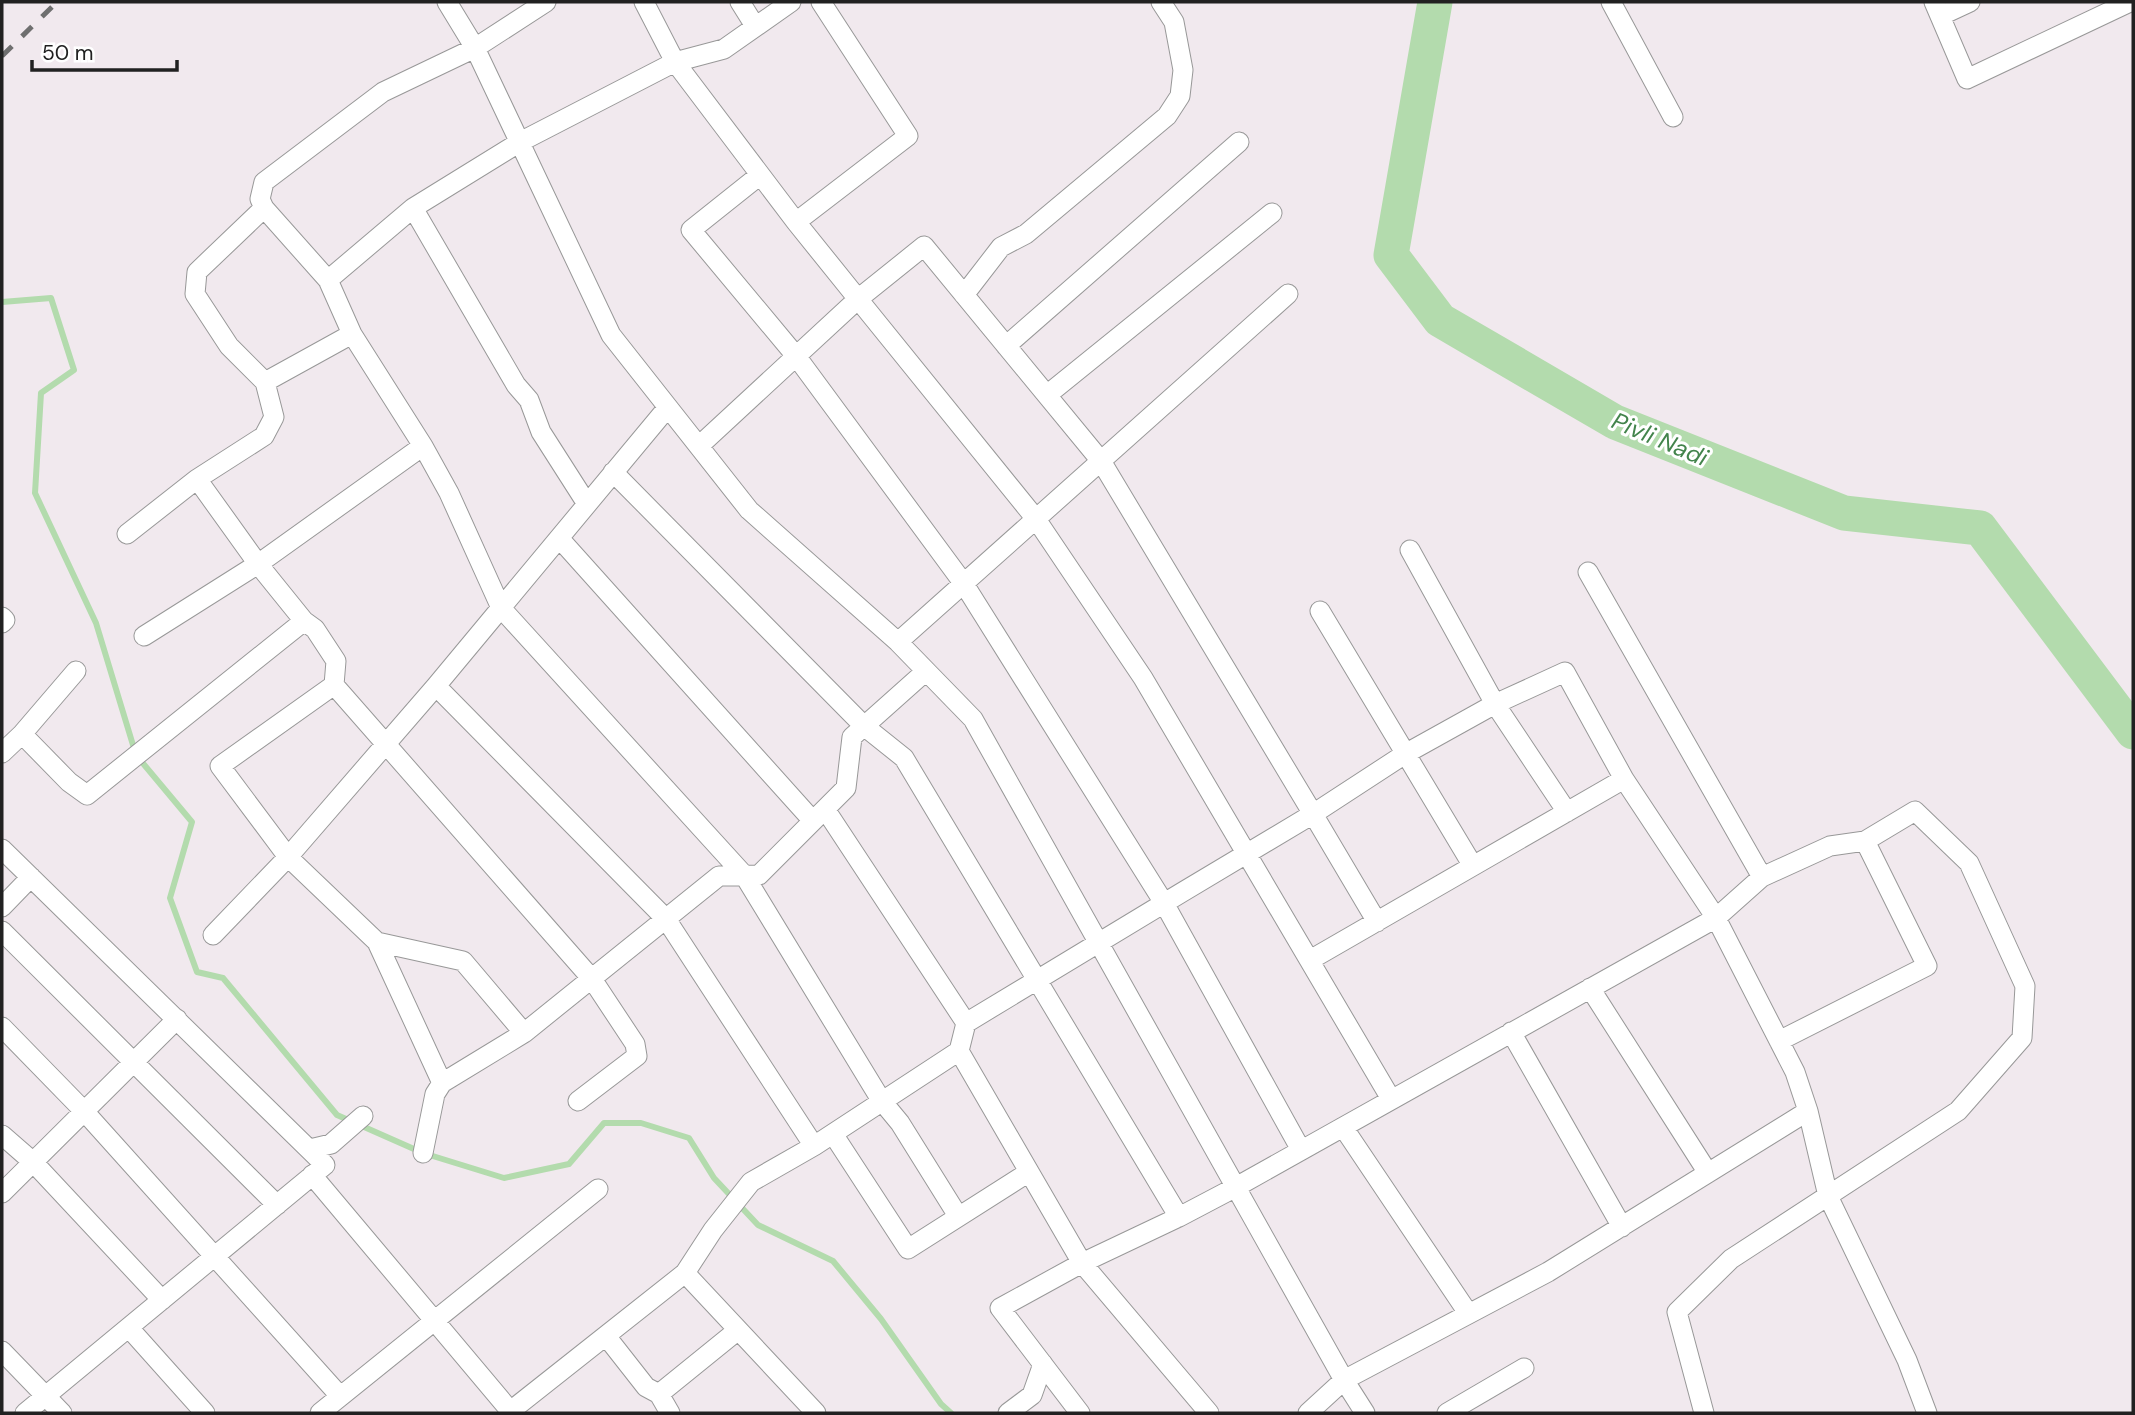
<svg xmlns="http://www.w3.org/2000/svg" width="2135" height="1415" viewBox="0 0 2135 1415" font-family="'DM Sans',sans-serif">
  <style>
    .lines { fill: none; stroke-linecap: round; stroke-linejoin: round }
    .stream { stroke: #b3dbad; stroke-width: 6 }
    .river { stroke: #b3dbad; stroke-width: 35 }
    .street-casing { stroke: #989898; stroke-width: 21 }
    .street { stroke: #fff; stroke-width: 19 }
    .rail { stroke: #6f6f6f; stroke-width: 5; stroke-dasharray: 14 14; stroke-linecap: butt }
    .labels { text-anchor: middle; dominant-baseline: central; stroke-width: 6; stroke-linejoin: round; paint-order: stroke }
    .water-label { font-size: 24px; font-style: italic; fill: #43844c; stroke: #fff }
  </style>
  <rect width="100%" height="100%" fill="#f1e9ee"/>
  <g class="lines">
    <path class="stream" d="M2,302L51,298L74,370L41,393L35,493L96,623L136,755L192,822L170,898L197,972L223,978L337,1115L423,1153L504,1178L569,1164L604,1123H641L689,1138L714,1178L758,1225L833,1261L881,1319L941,1404L951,1413"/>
    <path class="river" d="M1435,2L1391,255L1440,320L1615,422L1844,513L1980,528L2133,732"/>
    <g class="street-casing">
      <path id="street" d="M447,2L475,48L611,335L749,510L898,642L973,719L1344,1380L1548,1272L1808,1111L1795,1072L1716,918L1236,1187L1179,1217L1082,1263L959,1051L966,1023
        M546,2L475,48L383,92L264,182L260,199L264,208L328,280L352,334L423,446L449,493L501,608L744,875L881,1100L900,1123L958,1216
        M644,2L675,62L724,49L791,2
        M740,2L755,26
        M1611,2L1673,117
        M1934,2L1967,79L2130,2
        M1940,16L1970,2
        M760,175L691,230L796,356L964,584L1164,903L1301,1150
        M413,208L516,385L529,400L541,432L587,504
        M328,280L413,208L520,142L675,62L796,222
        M964,295L1001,247L1026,234L1167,116L1180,96L1183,70L1174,22L1161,2
        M1006,346L1239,142
        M265,382L352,334
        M1047,395L1272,213
        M668,407L436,686L288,857L377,942L463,961L524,1033L719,876L759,875L846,788L852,737L926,671
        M699,446L858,299L796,222L908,136L821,2
        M613,472L864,726L904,758L1179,1217
        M197,479L258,564L304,621L315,629L336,661L334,685L592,979L635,1044L637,1056L578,1101
        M127,534L197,479L264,436L274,417L265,382L229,346L195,294L197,272L264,208
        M559,538L813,821
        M1410,550L1495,704L1567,812
        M1588,572L1762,877
        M1320,611L1473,866
        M2,617L5,620L2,623
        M144,636L258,564L423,446
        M898,642L1288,294
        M436,686L666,919L814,1146L959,1051
        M22,734L69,782L87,795L304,621
        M2,753L22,734L76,671
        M825,809L966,1023C1081,953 1197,883 1313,814L1101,461L924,246L858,299L1036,519L1143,678L1391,1099
        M2,849L325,1165L25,1413
        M2,907L31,877
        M1377,922L1313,814L1405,754L1495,704L1565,672L1624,779
        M2,931L277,1205
        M213,935L288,857L220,766L334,685
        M377,942L442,1083
        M1310,960L1624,779L1716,918L1762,877L1830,846L1865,841L1915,811L1969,863L2025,986L2022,1038L1958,1111L1731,1259L1677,1312L1704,1413
        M1590,988L1708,1173
        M2,1027L83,1110L340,1396
        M1511,1032L1622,1227
        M1779,1041L1927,966L1865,841
        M1808,1111L1828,1196L1907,1360L1927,1413
        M1343,1127L1468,1313
        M833,1134L908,1249L1029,1172
        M2,1135L33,1162L162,1300
        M310,1149L331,1144L363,1116
        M423,1153L435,1094L442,1083L524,1033
        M312,1175L512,1413
        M2,1193L177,1019
        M685,1273L713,1230L751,1182L814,1146
        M129,1328L205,1413
        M606,1336L646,1387L659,1394L738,1330
        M2,1351L62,1413
        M659,1394L670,1413
        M320,1413L598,1189
        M508,1413L685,1273L816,1413
        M1008,1413L1032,1395L1043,1364
        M1080,1413L1000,1308L1082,1263L1209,1413
        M1308,1413L1344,1380L1365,1413
        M1447,1413L1524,1368"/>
    </g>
    <use href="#street" class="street"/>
    <path class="rail" d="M2,56L57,2"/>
  </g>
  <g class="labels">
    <g class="water-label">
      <text transform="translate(1660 439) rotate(23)">Pivli Nadi</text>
    </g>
  </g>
  <rect width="2135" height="1415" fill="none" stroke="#212121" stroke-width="7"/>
  <path d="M32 60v10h145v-10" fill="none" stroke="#212121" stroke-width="3.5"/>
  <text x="42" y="60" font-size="21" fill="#212121" stroke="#ffffff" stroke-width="5" paint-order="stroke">50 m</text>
</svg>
